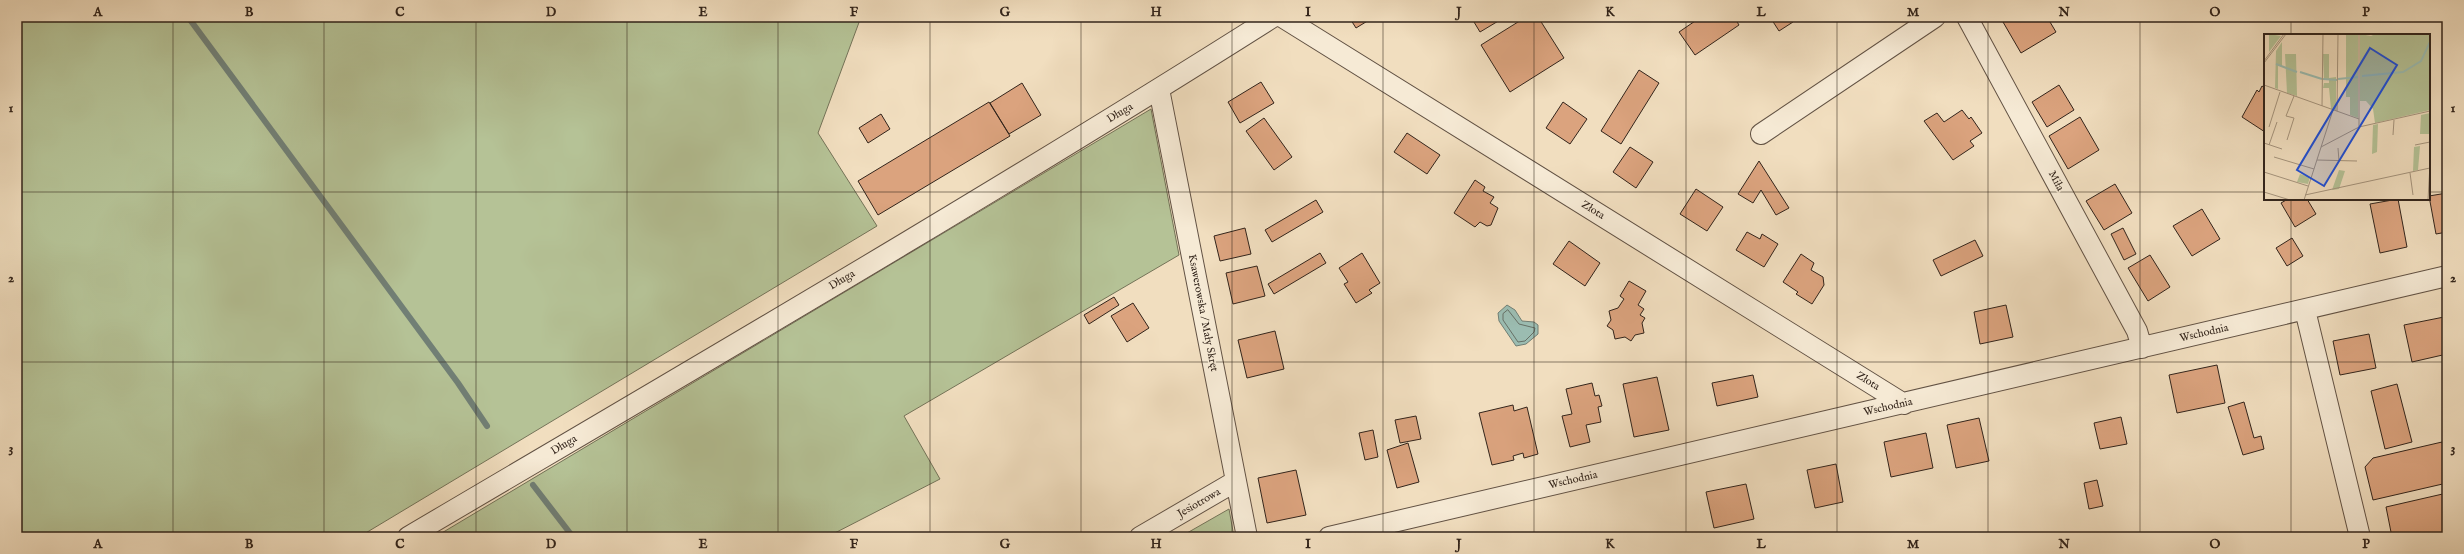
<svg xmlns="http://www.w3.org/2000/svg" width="2464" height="554" viewBox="0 0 2464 554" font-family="'IM FELL English',serif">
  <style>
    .green { fill: #b5c296; stroke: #747358 }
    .water { fill: #9bbcb1; stroke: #717f75 }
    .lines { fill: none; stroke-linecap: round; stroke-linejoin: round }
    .shore { stroke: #667066; stroke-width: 1 }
    .stream { stroke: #717f75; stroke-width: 6 }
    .building { fill: #dba37e; stroke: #32241b }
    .minor-casing { stroke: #625244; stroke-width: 22 }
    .minor { stroke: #f6ead5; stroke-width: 20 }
    .grid { fill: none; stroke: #32241b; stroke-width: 1; stroke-opacity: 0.55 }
    .labels { text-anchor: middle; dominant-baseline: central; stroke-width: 3; stroke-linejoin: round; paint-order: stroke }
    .street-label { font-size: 11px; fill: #32241b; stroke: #f6ead5 }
    .inset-river { fill: none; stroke: #9bbcb1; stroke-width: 2 }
    .inset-road { fill: none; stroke: #a5947d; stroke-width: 1 }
    .view { fill: #1d4ed8; fill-opacity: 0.15; stroke: #1d4ed8; stroke-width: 2 }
    .inset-edge { fill: none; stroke: #32241b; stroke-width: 2 }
    .neatline { fill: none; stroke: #32241b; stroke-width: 1.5 }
    .grid-label { font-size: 13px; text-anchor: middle; font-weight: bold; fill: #32241b }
  </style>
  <rect width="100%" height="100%" fill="#f1debf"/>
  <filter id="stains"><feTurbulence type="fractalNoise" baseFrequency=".005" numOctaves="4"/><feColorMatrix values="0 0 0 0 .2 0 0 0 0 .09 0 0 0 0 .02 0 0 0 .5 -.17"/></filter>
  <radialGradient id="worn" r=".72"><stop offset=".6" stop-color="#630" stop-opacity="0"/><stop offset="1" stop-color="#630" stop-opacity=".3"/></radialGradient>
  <path class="green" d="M17,17H861L818,133L877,226L359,537H17Z
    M1151,109L1179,255L904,416L940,479L827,537H435Z
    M1229,509L1234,537H1180Z"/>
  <path class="water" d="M1507,305L1515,310L1522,321L1534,322L1538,325V334L1526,344L1516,346L1499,321L1498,313Z"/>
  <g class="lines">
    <path class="shore" d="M1508,310L1519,324L1535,328L1534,332L1525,341L1518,342L1503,320V314Z"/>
    <path class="stream" d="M188,17L458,383L487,426
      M533,485L573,537"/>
  </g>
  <path class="building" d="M1349,17H1374L1356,28Z
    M1471,17H1505L1480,32Z
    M1526,17H1538L1564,58L1510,92L1481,45Z
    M1701,17H1734L1739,25L1695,55L1679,32Z
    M1770,17H1794L1791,19L1793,22L1779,31Z
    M2012,17H2047L2056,32L2021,53L2003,22Z
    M1639,70L1659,83L1621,144L1601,131Z
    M1261,82L1274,103L1240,123L1228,102Z
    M1022,83L1041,115L1009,134L990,103Z
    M2059,85L2074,110L2047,127L2032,102Z
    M2262,86L2265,88V132L2242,117L2257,90L2259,92Z
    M989,102L1010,136L878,215L858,181Z
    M1563,102L1587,119L1570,144L1546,128Z
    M1962,110L1969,119L1971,117L1982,133L1970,141L1974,146L1953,160L1924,121L1937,113L1944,122Z
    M881,114L890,129L868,143L859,128Z
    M2080,117L2099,150L2068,169L2049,136Z
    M1264,118L1292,157L1274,170L1246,131Z
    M1407,133L1440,155L1427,174L1394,152Z
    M1630,147L1653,162L1636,188L1613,172Z
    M1759,161L1789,208L1776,215L1761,190L1753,203L1738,194Z
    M1475,180L1485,187L1483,191L1494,197L1490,203L1498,208L1491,225L1487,226L1480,222L1475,227L1454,213Z
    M2115,184L2132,213L2104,230L2086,201Z
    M1696,189L1723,207L1707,231L1680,214Z
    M2447,193V232L2436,234L2429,196Z
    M2288,199H2307L2316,214L2295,227L2281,203Z
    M2398,199L2407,247L2380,253L2370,204Z
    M1316,200L1323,212L1272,242L1265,230Z
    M2202,209L2220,239L2192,256L2173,226Z
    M1245,228L1251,254L1220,261L1214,236Z
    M2123,228L2136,254L2124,260L2111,234Z
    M1747,232L1760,239L1762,234L1778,244L1764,267L1736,250Z
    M2292,238L2303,256L2287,266L2276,248Z
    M1975,240L1983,256L1941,276L1933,260Z
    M1569,241L1600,263L1585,286L1553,264Z
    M1320,253L1326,263L1274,294L1268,284Z
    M1362,253L1380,283L1369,290L1372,293L1356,303L1344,284L1348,282L1339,268Z
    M1801,254L1814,263L1811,270L1823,277L1824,285L1812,304L1796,294L1798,292L1783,282Z
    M2150,255L2170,287L2148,301L2128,268Z
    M1257,266L1265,296L1233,304L1226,273Z
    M1629,281L1646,291L1638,305L1644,309L1640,315L1645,318L1642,323L1644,333L1635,335L1631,341L1625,337L1615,339L1613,330L1607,326L1611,320L1609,311L1618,308L1624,299L1620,296Z
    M1114,297L1119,305L1089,324L1084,315Z
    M1133,303L1149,328L1127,342L1111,316Z
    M2006,305L2013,337L1980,344L1974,312Z
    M2444,317L2447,331V354L2412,362L2404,325Z
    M1275,331L1284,369L1247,378L1238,340Z
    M2369,334L2376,368L2340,375L2333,341Z
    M2217,365L2225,403L2177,413L2169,375Z
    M1753,375L1758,397L1717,406L1712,383Z
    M1657,377L1669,430L1634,437L1623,384Z
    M1592,383L1595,396L1599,395L1602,406L1598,407L1601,422L1586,425L1590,442L1570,447L1562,416L1572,414L1566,389Z
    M2397,384L2412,442L2385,449L2371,391Z
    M2244,402L2254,438L2261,436L2264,449L2243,455L2228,407Z
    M1513,405L1514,411L1527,407L1538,454L1524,458L1523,453L1513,456L1514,460L1492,465L1479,413Z
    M1416,416L1421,439L1400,443L1395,420Z
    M2121,417L2127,444L2100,449L2094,423Z
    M1979,418L1989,461L1956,468L1947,425Z
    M1373,430L1378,457L1365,460L1359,433Z
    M1926,433L1933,468L1891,477L1884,442Z
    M2442,442L2447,461V483L2373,500L2365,467L2373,458Z
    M1408,443L1419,482L1397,488L1387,450Z
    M1836,464L1843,502L1815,508L1807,470Z
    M1296,470L1306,515L1267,523L1258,478Z
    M2097,480L2103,506L2089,509L2084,483Z
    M1746,484L1754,519L1714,528L1706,492Z
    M2447,493V537H2392L2386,507Z"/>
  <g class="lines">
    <g class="minor-casing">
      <path id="minor" d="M1282,17L1904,404
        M1967,17L2137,331L2142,348
        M1159,89L1247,537
        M1761,134L1935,17
        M2305,310L2360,537
        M408,537C698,366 989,197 1273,17
        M1140,537L1236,481
        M1329,537L2447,276"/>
    </g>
    <use href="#minor" class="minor"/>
  </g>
  <path class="grid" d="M173,17V537M324,17V537M476,17V537M627,17V537M778,17V537M930,17V537M1081,17V537M1232,17V537M1383,17V537M1534,17V537M1686,17V537M1837,17V537M1988,17V537M2140,17V537M2291,17V35M17,192H2265M2429,192H2447M2291,199V537M17,362H2447"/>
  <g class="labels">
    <g class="street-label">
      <text transform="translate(1120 113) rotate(-31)">Długa</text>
      <text transform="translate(2056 181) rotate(62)">Miła</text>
      <text transform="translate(1593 210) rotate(32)">Złota</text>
      <text transform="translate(842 280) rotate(-31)">Długa</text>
      <text transform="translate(1203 313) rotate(79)">Ksawerowska / Mały Skręt</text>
      <text transform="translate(2204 333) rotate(-13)">Wschodnia</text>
      <text transform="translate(1868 381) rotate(32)">Złota</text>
      <text transform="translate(1888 407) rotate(-13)">Wschodnia</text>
      <text transform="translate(564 445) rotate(-31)">Długa</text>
      <text transform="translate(1573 480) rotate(-13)">Wschodnia</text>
      <text transform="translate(1199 503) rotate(-30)">Jesiotrowa</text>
    </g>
  </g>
  <g transform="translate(2264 34)">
    <rect width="166" height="166" fill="#f1debf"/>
    <path d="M5,0L17,2L5,18ZM82,0H94V84L86,81V63H82ZM96,0L107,2L111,0H166V76L111,89L109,75L102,67H96ZM18,8V32L14,31V55L11,54L12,17ZM21,20H32L33,62L23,59ZM59,20H65V44L72,43V76L67,75L65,54H59L60,49H65V45H60ZM166,79V100H156L157,81ZM114,90L113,118L108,120L109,91ZM156,112L154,136L149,137L150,113ZM75,136L81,137L75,155L68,156ZM36,140L46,143L44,150L33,148Z" fill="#b5c296"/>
    <path class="inset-river" d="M12,30L33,38M36,38L58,45M98,42L139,38L157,27L166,8M59,45L73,46M74,45L94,43"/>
    <path class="inset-road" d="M0,27L20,0M0,29L22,0M0,51L95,85M58,72L59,0M73,77L74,0M5,93L16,58M95,93V0M129,101L130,86M23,106L30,84L22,82L30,62M0,109L18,115M5,111L13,88M151,111L166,108M57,113L95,93L166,77M74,114L75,127M10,123L50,135M53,126L93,127M0,138L44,152M146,139L149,161M0,158L26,166M41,161L166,134M40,166L69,76M164,166L166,130"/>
    <path class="view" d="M106,14L133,31L60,152L33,136Z"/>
    <rect width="166" height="166" class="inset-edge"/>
  </g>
  <rect width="2464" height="554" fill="none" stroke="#f1debf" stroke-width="44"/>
  <rect x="22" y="22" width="2420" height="510" class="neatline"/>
  <g class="grid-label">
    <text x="98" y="16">A</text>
    <text x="249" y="16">B</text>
    <text x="400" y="16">C</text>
    <text x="551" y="16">D</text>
    <text x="703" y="16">E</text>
    <text x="854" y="16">F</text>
    <text x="1005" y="16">G</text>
    <text x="1156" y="16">H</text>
    <text x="1308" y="16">I</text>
    <text x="1459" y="16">J</text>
    <text x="1610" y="16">K</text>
    <text x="1761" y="16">L</text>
    <text x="1913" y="16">M</text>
    <text x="2064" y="16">N</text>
    <text x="2215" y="16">O</text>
    <text x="2366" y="16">P</text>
    <text x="11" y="112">1</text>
    <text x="2453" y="112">1</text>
    <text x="11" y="282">2</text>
    <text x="2453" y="282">2</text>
    <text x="11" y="452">3</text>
    <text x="2453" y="452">3</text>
    <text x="98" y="548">A</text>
    <text x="249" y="548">B</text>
    <text x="400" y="548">C</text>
    <text x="551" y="548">D</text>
    <text x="703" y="548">E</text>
    <text x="854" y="548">F</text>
    <text x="1005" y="548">G</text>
    <text x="1156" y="548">H</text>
    <text x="1308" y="548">I</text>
    <text x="1459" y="548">J</text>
    <text x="1610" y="548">K</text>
    <text x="1761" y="548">L</text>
    <text x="1913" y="548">M</text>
    <text x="2064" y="548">N</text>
    <text x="2215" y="548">O</text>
    <text x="2366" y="548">P</text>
  </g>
  <rect width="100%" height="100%" filter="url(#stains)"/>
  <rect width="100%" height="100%" fill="url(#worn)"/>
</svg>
